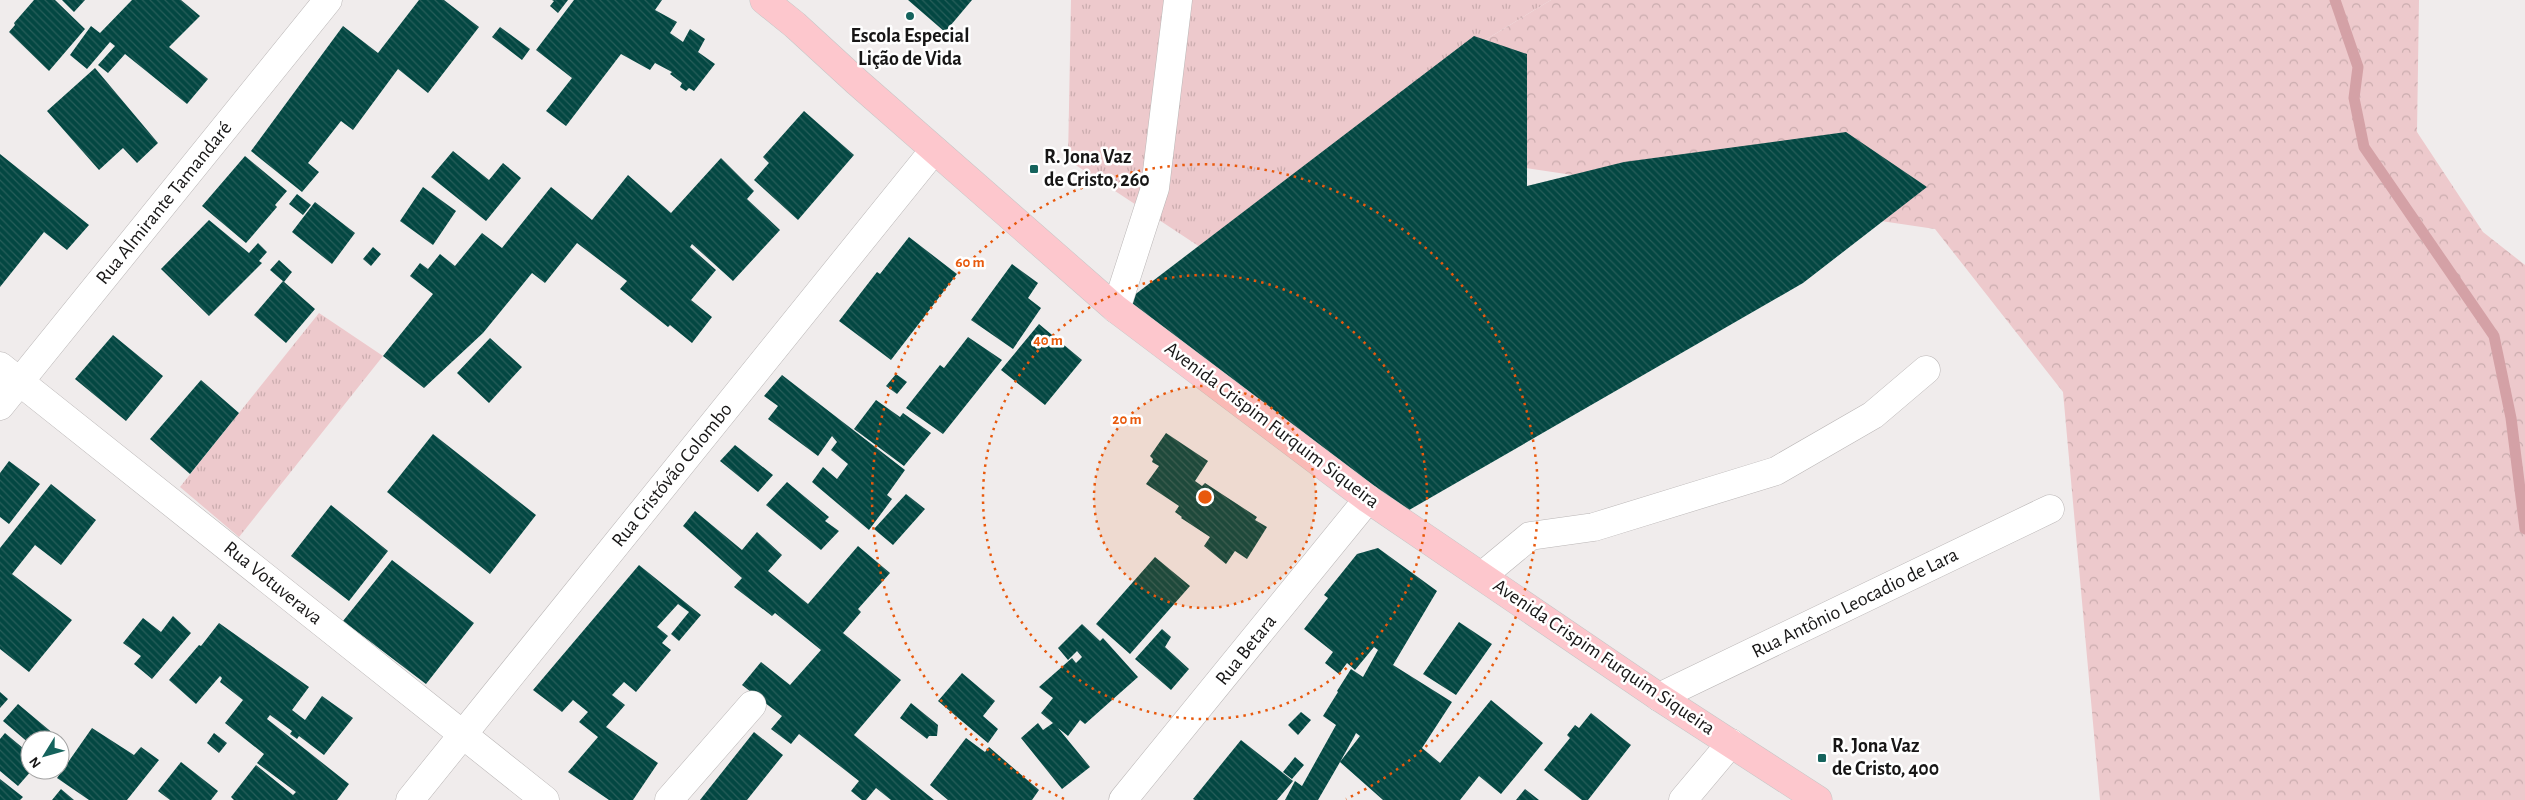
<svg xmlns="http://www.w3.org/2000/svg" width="2525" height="800" viewBox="0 0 2525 800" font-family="'Alegreya Sans',sans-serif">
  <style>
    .grass { fill: url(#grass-tufts) }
    .forest { fill: url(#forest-crowns) }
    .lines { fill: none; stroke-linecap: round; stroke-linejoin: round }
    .stream { stroke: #d4a1a6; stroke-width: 11 }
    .building { fill: url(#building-back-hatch); fill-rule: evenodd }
    .minor-casing { stroke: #bab6b6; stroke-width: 29 }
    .major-casing { stroke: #c7c7c7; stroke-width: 29 }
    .minor { stroke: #fff; stroke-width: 28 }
    .major { stroke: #fdc7cd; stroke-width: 28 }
    .ring { fill: none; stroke: #e8590c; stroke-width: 2.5; stroke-dasharray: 2.5 5 }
    .poi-dot { fill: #15635d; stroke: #fff; stroke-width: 2 }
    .labels { text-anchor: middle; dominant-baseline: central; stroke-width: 5; stroke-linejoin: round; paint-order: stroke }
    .poi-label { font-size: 20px; font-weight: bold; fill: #171616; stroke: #fff; text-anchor: start }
    .street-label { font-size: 20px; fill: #171616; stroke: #fff }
    .centre { fill: #e8590c; stroke: #fff; stroke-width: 2.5 }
    .ring-label { font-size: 15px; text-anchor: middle; font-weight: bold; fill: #e8590c; stroke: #fff; stroke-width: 5; stroke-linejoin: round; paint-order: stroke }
  </style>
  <defs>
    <pattern id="grass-tufts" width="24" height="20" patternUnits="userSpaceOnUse" patternTransform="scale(1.25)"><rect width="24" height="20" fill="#edc9cc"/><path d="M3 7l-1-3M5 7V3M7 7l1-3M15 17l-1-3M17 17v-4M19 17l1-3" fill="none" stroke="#caacae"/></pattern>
    <pattern id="forest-crowns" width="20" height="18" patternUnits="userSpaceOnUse" patternTransform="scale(1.25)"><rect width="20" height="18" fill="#edc9cc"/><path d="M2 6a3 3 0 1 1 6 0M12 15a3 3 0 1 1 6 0" fill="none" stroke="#caacae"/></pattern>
    <pattern id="building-back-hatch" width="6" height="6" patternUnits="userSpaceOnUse" patternTransform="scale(1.25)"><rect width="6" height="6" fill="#034742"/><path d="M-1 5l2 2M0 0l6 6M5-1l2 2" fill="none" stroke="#275e5a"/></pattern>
  </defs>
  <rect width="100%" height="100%" fill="#f0ecec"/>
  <path class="grass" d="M1071,0H1551L1419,80L1238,272L1068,160Z
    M319,313L383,356L239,537L180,487Z"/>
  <path class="forest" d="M1551,0H2419L2417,132L2483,232L2525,265V800H2100L2063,392L1935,229L1478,161L1419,80Z"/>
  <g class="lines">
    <path class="stream" d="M2335,0L2358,67L2354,98L2364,147L2494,336L2511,418L2525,529"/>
  </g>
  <path class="building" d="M34,0H55L85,29L49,71L9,32L15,25L14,23Z
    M62,0H85L74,12Z
    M132,0H181L200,16L169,47L208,79L187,104L125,54L108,73L98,65L115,46L110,42L87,69L70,55L91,26L100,33Z
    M419,0H444L479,27L428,93L398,69L353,130L341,121L308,163L319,172L302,192L251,151L343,26L378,53Z
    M552,0H568L558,13L550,6L554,1Z
    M574,0H662L655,10L677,22L670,33L683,42L690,29L705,39L698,52L715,64L694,91L689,88L686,91L680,87L682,83L670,74L672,72L655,63L650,70L621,54L566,126L546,111L572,78L536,50Z
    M908,0H972L945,32Z
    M500,27L530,49L522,60L492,37Z
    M1474,36L1527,54V186L1624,162L1846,132L1927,187L1803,283L1397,517L1116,309Z
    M95,68L158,143L137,163L123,148L99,170L47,111Z
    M804,111L854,155L798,220L754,180L769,163L763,157Z
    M453,151L489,180L503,163L521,178L486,221L431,177Z
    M0,154L89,225L67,250L44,232L0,287Z
    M245,156L287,191L275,205L277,207L246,243L202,206Z
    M721,158L754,191L747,199L780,230L733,281L692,244L690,247L716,270L691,300L712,317L692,343L670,325L668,327L620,289L627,281L577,243L545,283L532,273L483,333L424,388L383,356L433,294L410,276L420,263L428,269L440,254L455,266L482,233L502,248L551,187L592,220L628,175L671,213Z
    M423,187L456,211L433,245L400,221Z
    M297,194L311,205L303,215L289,204Z
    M315,202L355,233L332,264L292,232Z
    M209,220L249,253L258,243L267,252L259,261L262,263L209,316L161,269Z
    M909,237L957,274L891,360L839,321L877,272L880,274Z
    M373,247L381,254L371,266L363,259Z
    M279,260L292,272L284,282L270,270Z
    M1012,264L1038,283L1028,298L1041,308L1013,349L971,320Z
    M283,281L315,309L286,343L254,315Z
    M1039,324L1082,360L1045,405L1001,370Z
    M113,335L163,376L126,421L75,379Z
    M968,337L1002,360L943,434L906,408L940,365L944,368Z
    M490,338L522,367L489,403L457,373Z
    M896,374L907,382L897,394L886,386Z
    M782,375L905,470L887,495L892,499L869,530L812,482L823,467L837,479L848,464L831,450L837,442L832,436L818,456L768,419L778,406L764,396Z
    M201,380L239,413L190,474L150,439Z
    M876,400L900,417L903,413L931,433L904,466L854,429Z
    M1166,433L1208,461L1195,481L1202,486L1205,483L1257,517L1255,520L1267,527L1247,559L1235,551L1226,564L1204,546L1210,537L1181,518L1182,517L1175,512L1179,506L1146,484L1159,466L1152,462L1153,459L1150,456Z
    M433,434L536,515L490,574L387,492Z
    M735,445L773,475L758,492L720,461Z
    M9,461L40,484L9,524L0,517V473Z
    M787,482L829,517L825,521L839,531L821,550L766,505Z
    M51,484L96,520L61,565L35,545L12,574L72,620L29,672L0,649V548Z
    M906,494L925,509L893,545L874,529Z
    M331,505L388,551L349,601L291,556Z
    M695,511L742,550L757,532L782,555L768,571L808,604L858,546L890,573L858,609L861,612L843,633L901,680L854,735L934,800H891L876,788L866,800H862L851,791L859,781L799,734L791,744L771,729L782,716L742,685L761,662L790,685L821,650L775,613L772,616L734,587L742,578L683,526Z
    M1378,548L1437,591L1393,665L1452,702L1422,748L1440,763L1491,700L1543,743L1501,794L1479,776L1460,800H1383L1340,762L1318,800H1285L1295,781L1302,786L1336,725L1323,716L1338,692L1337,691L1351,669L1363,677L1378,650L1374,647L1355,670L1347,663L1339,674L1325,663L1333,652L1304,629L1328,598L1324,595L1357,554ZM1356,733L1360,736L1340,762L1354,737Z
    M1155,557L1190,586L1130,654L1096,624Z
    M392,560L474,623L426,684L343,621Z
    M639,565L701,615L679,641L671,634L689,612L678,604L657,627L668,636L662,643L671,650L636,692L624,682L612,695L625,705L606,727L658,763L633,800H609L568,772L598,737L579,722L588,712L573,700L562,712L533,690Z
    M173,616L191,633L152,679L134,664L141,656L123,643L143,618L161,632Z
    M1459,622L1492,644L1456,695L1423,674Z
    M219,623L309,687L292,710L305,720L322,696L353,718L324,755L299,736L297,739L290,734L292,731L270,715L267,719L349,784L337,800H234L231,797L256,765L293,795L296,792L257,763L264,754L225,723L243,700L220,682L222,678L220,676L196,704L169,680L199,645L201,646Z
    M1082,624L1100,641L1103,638L1138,677L1085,724L1080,720L1068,736L1058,728L1090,767L1062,789L1021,738L1038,723L1043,730L1053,723L1041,713L1053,698L1039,687L1072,658L1076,663L1082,657L1077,651L1068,660L1058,648Z
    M1162,629L1171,637L1165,647L1189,669L1171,690L1135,659Z
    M962,673L995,701L983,716L998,729L988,743L938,701Z
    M0,692L8,699L0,708Z
    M911,703L938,725L937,736H929L927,739L900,718Z
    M18,704L61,740H30V744L3,721Z
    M1301,712L1311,720L1298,735L1288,725Z
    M1591,713L1631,745L1588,800H1582L1544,770L1570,738L1567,735L1575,725L1579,728Z
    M92,728L134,755L141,747L159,760L127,800H89L57,778Z
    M754,732L783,755L747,800H700Z
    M5,733L30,754L32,770L18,786L0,771V739Z
    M214,733L227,743L219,753L207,743Z
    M966,738L985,752L989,747L1039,790L1032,800H948L930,785Z
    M1241,740L1293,781L1277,800H1195L1193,799Z
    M1295,757L1304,765L1292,779L1283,772Z
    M181,762L218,791L211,800H170L158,791Z
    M0,779L23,797L20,800H0Z
    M61,789L74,800H52Z
    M1525,789L1539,800H1516Z"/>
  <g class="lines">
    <g class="minor-casing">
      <path id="minor" d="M1116,309L1155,188L1178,0
        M0,366L545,800
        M0,406L328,0
        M1483,575L1530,536L1594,527L1776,471L1873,415L1926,370
        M1659,697L2050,509
        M410,800L934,150
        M669,800L752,705
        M1123,800L1368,499
        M1683,800L1731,743"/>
    </g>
    <g class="major-casing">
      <path id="major" d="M764,0L795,25L856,81L1116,309L1368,499L1659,697L1818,800"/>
    </g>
    <use href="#minor" class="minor"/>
    <use href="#major" class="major"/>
  </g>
  <circle cx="1205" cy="497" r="111" fill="#e8590c" fill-opacity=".12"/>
  <g class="ring">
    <circle cx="1205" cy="497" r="111"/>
    <circle cx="1205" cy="497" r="222"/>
    <path d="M1064 799A333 333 0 1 1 1346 799"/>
  </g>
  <g class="poi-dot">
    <circle cx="910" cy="16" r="5"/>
    <rect x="1029" y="164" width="10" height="10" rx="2.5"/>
    <rect x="1817" y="753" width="10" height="10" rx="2.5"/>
  </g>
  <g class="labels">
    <g class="poi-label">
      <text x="910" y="36" text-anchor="middle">Escola Especial<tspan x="910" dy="23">Lição de Vida</tspan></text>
      <text x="1044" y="157">R. Jona Vaz<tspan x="1044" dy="23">de Cristo, 260</tspan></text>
      <text x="1832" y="746">R. Jona Vaz<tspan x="1832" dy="23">de Cristo, 400</tspan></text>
    </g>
    <g class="street-label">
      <text transform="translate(164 203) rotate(-51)">Rua Almirante Tamandaré</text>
      <text transform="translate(1272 425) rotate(37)">Avenida Crispim Furquim Siqueira</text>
      <text transform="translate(672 475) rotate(-51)">Rua Cristóvão Colombo</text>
      <text transform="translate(273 583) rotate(39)">Rua Votuverava</text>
      <text transform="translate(1855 603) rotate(-26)">Rua Antônio Leocadio de Lara</text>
      <text transform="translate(1246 650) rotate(-51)">Rua Betara</text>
      <text transform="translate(1604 657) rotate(34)">Avenida Crispim Furquim Siqueira</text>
    </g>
  </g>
  <circle cx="1205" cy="497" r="8" class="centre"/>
  <g class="ring-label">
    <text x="970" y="267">60 m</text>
    <text x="1048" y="345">40 m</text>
    <text x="1127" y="424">20 m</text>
  </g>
  <g transform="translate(45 755) rotate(233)"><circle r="24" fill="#ffffff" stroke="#a2a2a2"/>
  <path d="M0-4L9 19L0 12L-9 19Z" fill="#15635d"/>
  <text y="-8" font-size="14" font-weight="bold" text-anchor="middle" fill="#171616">N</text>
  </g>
</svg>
